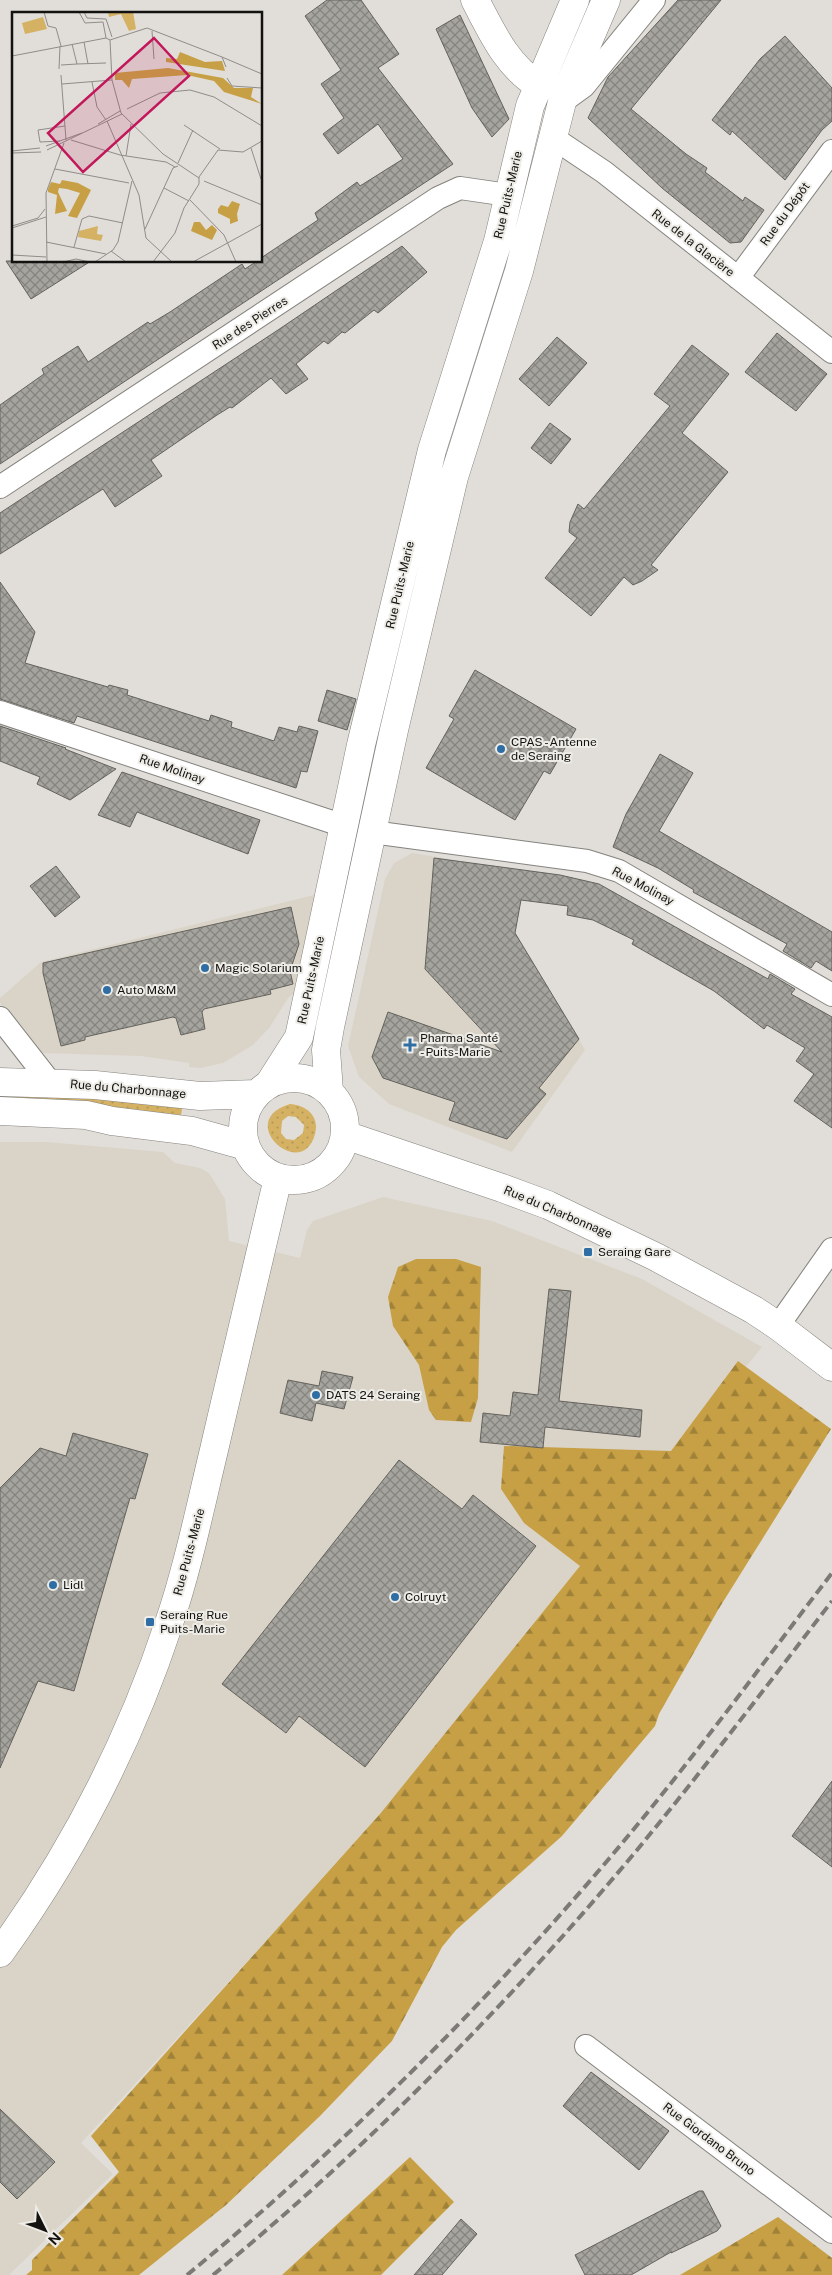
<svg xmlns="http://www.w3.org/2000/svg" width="832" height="2275" viewBox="0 0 832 2275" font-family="'Public Sans',sans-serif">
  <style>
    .built { fill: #dad4c8 }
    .grass { fill: url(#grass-dots); fill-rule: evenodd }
    .forest { fill: url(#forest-firs) }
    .building { fill: url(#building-cross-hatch); stroke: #64625d }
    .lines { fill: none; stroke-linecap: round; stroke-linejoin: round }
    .street-casing { stroke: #85837e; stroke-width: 24 }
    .secondary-casing { stroke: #85837e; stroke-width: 29 }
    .street { stroke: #fff; stroke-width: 22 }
    .secondary { stroke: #fff; stroke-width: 28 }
    .rail { stroke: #7c7a76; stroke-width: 4; stroke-dasharray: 10 5; stroke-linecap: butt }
    .poi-dot { fill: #2f6ea5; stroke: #eeece6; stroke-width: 2 }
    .labels { text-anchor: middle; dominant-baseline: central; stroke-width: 4; stroke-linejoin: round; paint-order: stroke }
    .street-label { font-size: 12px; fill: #131210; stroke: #eeece6 }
    .poi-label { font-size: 12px; fill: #131210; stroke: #eeece6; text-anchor: start }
    .inset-road { fill: none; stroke: #8f8c89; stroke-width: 1 }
    .view { fill: #c2185b; fill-opacity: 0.15; stroke: #c2185b; stroke-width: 2.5 }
    .inset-edge { fill: none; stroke: #131210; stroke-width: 2.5 }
  </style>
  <defs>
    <pattern id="grass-dots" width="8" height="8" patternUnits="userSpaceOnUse" patternTransform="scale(1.25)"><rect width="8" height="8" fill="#d5b263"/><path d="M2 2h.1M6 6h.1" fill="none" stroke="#b69855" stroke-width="1.8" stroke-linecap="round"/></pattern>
    <pattern id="forest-firs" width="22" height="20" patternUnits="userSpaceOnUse" patternTransform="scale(1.25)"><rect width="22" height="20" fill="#c7a045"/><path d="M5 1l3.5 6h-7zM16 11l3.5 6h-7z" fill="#a08138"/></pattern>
    <pattern id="building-cross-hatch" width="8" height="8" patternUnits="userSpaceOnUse" patternTransform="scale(1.25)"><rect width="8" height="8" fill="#a6a49e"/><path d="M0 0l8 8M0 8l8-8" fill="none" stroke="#86847f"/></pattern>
  </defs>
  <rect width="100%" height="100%" fill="#e1ded9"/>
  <path class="built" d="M412,853L484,865L508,920L585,1050L512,1152L389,1104L359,1077L348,1046L385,879L394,863Z
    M322,893L301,988L288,998L270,1027L253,1045L223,1063L200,1068L189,1067V1063L141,1056L40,1053L0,1003V998L41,962Z
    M0,1142H46L163,1152L175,1163L200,1168L209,1173L225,1199L229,1241L300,1258L307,1230L313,1221L383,1197L492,1221L642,1279L762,1347L416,1777L81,2143L113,2174L9,2275H0Z"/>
  <path class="grass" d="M0,1090L183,1103L181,1115L91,1105L0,1102Z
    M290,1104C306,1105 320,1116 315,1134C302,1183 233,1121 290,1104ZM288,1116L296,1117L304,1125L303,1133L294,1140L286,1139L281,1133L282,1121Z"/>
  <path class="forest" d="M416,1259H456L481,1267L478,1398L471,1422L436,1420L429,1410L419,1365L393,1326L388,1297L398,1267Z
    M738,1361L831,1429L718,1610L659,1714L655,1726L562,1836L456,1930L442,1947L392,2041L320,2116L226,2205L139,2275H26L32,2270V2260L119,2172L91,2136L380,1814L580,1566L524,1523L501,1489L504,1446L671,1451Z
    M410,2157L454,2202L381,2275H282Z
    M778,2217L832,2258V2275H680Z"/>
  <path class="building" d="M327,0H361L399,54L378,68L453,164L0,464V405L44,374L42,369L78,346L88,362L148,322L150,324L170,312L242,264L245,269L257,261H261V258L318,220L315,213L357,182L360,186L403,159L378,124L338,154L323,134L344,118L321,84L341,70L305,16Z
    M678,0H721L631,109L686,154L707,168L705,172L743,201L745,197L764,210L741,242L730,243L662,188L588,118L608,77Z
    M460,15L509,119L492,137L472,108L436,29Z
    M785,36L832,88V121L822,130L785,180L732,131L730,135L712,120L760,59Z
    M402,246L427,272L378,313L374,310L345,333L342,332L328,344L324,341L296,364L308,379L286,394L271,378L232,408L230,407L217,415L151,460L162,476L115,507L103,489L0,554V513L278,330Z
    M6,261H91L31,299Z
    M777,333L827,374L796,411L745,372Z
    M557,337L587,363L549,406L519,379Z
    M692,345L729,374L682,433L728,472L651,565L658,570L642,581L633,585L624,577L591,616L545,578L577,538L569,532L570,522L578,504L584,509L670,406L654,394Z
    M550,423L571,439L551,464L531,448Z
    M0,582L35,632L25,663L108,687L109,685L128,690L127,695L209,721L211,715L232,722L231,727L274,741L279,727L297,732L299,726L318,731L307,772L301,771L296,788L77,716L74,723L0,699Z
    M475,670L576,729L550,774L544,771L515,820L426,768L454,719L449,716Z
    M327,690L356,699L347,730L318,721Z
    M0,726L66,748L65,749L116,769L70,800L37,784L40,777L0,761Z
    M660,754L693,773L659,831L832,932V971L816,961L811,968L783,951L787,944L693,892L694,890L658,868L613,847L626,814Z
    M122,772L260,820L248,854L137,812L130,827L98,815Z
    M434,858L560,875L599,884L768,979L770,974L795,989L791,994L832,1017V1128L794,1101L814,1074L796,1061L805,1048L767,1025L764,1029L714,991L632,944L634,940L593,920L567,915L568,906L521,900L515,933L579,1039L539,1088L546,1094L507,1139L449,1120L455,1102L383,1078L372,1057L388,1012L502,1052L425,969Z
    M56,866L80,897L55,917L30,886Z
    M291,907L299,944L290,971L293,984L270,990L271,994L204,1009L202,1012L205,1029L181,1035L176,1018L173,1017L85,1037V1040L61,1046L43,973V963Z
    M549,1289L571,1291L559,1401L642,1410L640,1437L545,1427L543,1448L480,1442L483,1413L510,1416L513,1392L538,1395Z
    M322,1371L353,1377L344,1409L316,1403L312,1421L280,1413L288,1380L319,1386Z
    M73,1433L148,1454L135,1499L130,1498L74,1691L38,1681L0,1768V1488L40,1448L66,1456Z
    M399,1460L462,1509L473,1495L536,1546L365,1767L299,1716L286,1733L222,1684Z
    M832,1781V1867L792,1836Z
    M591,2072L669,2131L639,2170L563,2106Z
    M0,2109L55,2162L17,2199L0,2182Z
    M699,2191H703L721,2226L717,2231L671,2253V2252L631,2275H585L575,2255Z
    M461,2219L477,2234L442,2275H414Z"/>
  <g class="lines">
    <g class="street-casing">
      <path id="street" d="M562,102L584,86L654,0
        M552,137L604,172L832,352
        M738,278L832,151
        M0,487L438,198L460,188L508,195
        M0,712L344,826
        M372,832L587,861L619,871L832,995
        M0,1018L50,1082
        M778,1326L832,1249
        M586,2046L832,2232"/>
    </g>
    <g class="secondary-casing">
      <path id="secondary" d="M475,0C492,32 506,65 538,85
        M243 1129a51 51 0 1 1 102 0a51 51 0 1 1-102 0Z
        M0,1082L95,1085L200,1096L256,1094
        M269,1084L299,1037L361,745L432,450L498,241L530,106L575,0
        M329,1091L326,1050L330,1027L394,730L454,477L519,271L562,102L606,0
        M0,1111L86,1115L112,1121L192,1131L246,1146
        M345,1135L502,1188L548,1205L656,1257L754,1310L778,1326L832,1367
        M0,1953C73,1852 130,1741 169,1623C188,1567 200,1508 214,1450C235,1359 257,1268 278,1178"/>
    </g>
    <use href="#street" class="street"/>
    <use href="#secondary" class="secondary"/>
    <path class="rail" d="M187,2275C341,2148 484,2006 613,1854C690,1763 760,1667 832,1573
      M213,2275C364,2151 501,2011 627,1862C698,1777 765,1688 832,1601"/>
  </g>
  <g class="poi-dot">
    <circle cx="501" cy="749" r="5"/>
    <circle cx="205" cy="968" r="5"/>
    <circle cx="107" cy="990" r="5"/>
    <path d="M407.5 1037.5h5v5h5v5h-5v5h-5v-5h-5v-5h5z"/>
    <rect x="583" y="1247" width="10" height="10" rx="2.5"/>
    <circle cx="316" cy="1395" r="5"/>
    <circle cx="53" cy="1585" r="5"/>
    <circle cx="395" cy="1597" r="5"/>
    <rect x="145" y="1617" width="10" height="10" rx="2.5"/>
  </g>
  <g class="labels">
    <g class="street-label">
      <text transform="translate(508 195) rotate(-77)">Rue Puits-Marie</text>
      <text transform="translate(785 214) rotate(-54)">Rue du Dépôt</text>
      <text transform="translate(693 243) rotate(38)">Rue de la Glacière</text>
      <text transform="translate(250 323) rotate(-33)">Rue des Pierres</text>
      <text transform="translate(400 585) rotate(-77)">Rue Puits-Marie</text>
      <text transform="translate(172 769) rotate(19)">Rue Molinay</text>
      <text transform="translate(643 886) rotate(28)">Rue Molinay</text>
      <text transform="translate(311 980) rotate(-78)">Rue Puits-Marie</text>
      <text transform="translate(128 1089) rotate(5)">Rue du Charbonnage</text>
      <text transform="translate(558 1212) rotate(23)">Rue du Charbonnage</text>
      <text transform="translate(189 1552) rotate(-75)">Rue Puits-Marie</text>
      <text transform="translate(709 2139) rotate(37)">Rue Giordano Bruno</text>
    </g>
    <g class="poi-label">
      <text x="511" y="742">CPAS - Antenne<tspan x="511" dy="14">de Seraing</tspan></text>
      <text x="215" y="968">Magic Solarium</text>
      <text x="117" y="990">Auto M&amp;M</text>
      <text x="420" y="1038">Pharma Santé<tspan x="420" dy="14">- Puits-Marie</tspan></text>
      <text x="598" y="1252">Seraing Gare</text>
      <text x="326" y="1395">DATS 24 Seraing</text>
      <text x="63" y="1585">Lidl</text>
      <text x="405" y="1597">Colruyt</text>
      <text x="160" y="1615">Seraing Rue<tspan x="160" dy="14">Puits-Marie</tspan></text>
    </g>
  </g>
  <g transform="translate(12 12)">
    <rect width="250" height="250" fill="#e1ded9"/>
    <path d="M96,0H121L124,17L117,19L109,2L97,5ZM31,5L35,17L13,22L10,11ZM86,214L85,222L91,223L89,229L66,225L67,219Z" fill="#d5b263"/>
    <path d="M168,40L193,50L210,49L213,59L154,50V46L165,47ZM156,56L211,66L222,76H241L239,85L250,92L212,80L202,69L175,63L120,67L117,76L110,68H103V61ZM50,168L66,171L79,178L65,206L56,204L68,181L55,177L47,176L46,180L55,199L43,202L45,183L36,180V177L39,170L48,172ZM220,189L228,192L225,202L226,209L218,212V207L206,201V197L209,193L216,195ZM182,210H188L194,218L200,213L205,218L200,228L179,219Z" fill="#c7a045"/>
    <path class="inset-road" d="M32,0L36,14L44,16L49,34M67,0L73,11L91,10L94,26L98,28M72,0L75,6L94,7L100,25M140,19L142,47M98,28L100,68L109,101L151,142L187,166M98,28L135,16L210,45L214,55M72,30L76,52M60,32L65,52L94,51M0,44L94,26M210,45L250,62M49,53L65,52M47,57L48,34M49,63L54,128M215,66L220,74L250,76M80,70L85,95L94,108M50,72L100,68M115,97L148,81L178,78L202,85L250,114M95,109L127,183L134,226L160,250M86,112L108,99M172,113L208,137M59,128L108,143L154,150L163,155M48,129L28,130L26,118L53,114M34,134L70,121M239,136L249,167M35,138L110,102M0,139L28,136M0,141L29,140M114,144L119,112M166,151L181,118M43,157L117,171M192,169L250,193M152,176L177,189M178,188L212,223L224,250M0,214L26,206L33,197M0,216L34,205M133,217L161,156L166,154M34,230L94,242M62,235L70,207L77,204L111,211M99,239L114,250M0,243L34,245M35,250L34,181L52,131M51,250L64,247L78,250M83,250L101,238L106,230L120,169M141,250L163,221L172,196L187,172V165L206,138L231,140L250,129M181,250L250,212"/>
    <path class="view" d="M142,26L177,64L71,160L36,121Z"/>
    <rect width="250" height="250" class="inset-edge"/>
  </g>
  <g transform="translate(45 2230) rotate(132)" stroke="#eeece6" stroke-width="4" paint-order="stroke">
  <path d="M0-4L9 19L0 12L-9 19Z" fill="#131210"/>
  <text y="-8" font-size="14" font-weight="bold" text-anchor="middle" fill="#131210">N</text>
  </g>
</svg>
